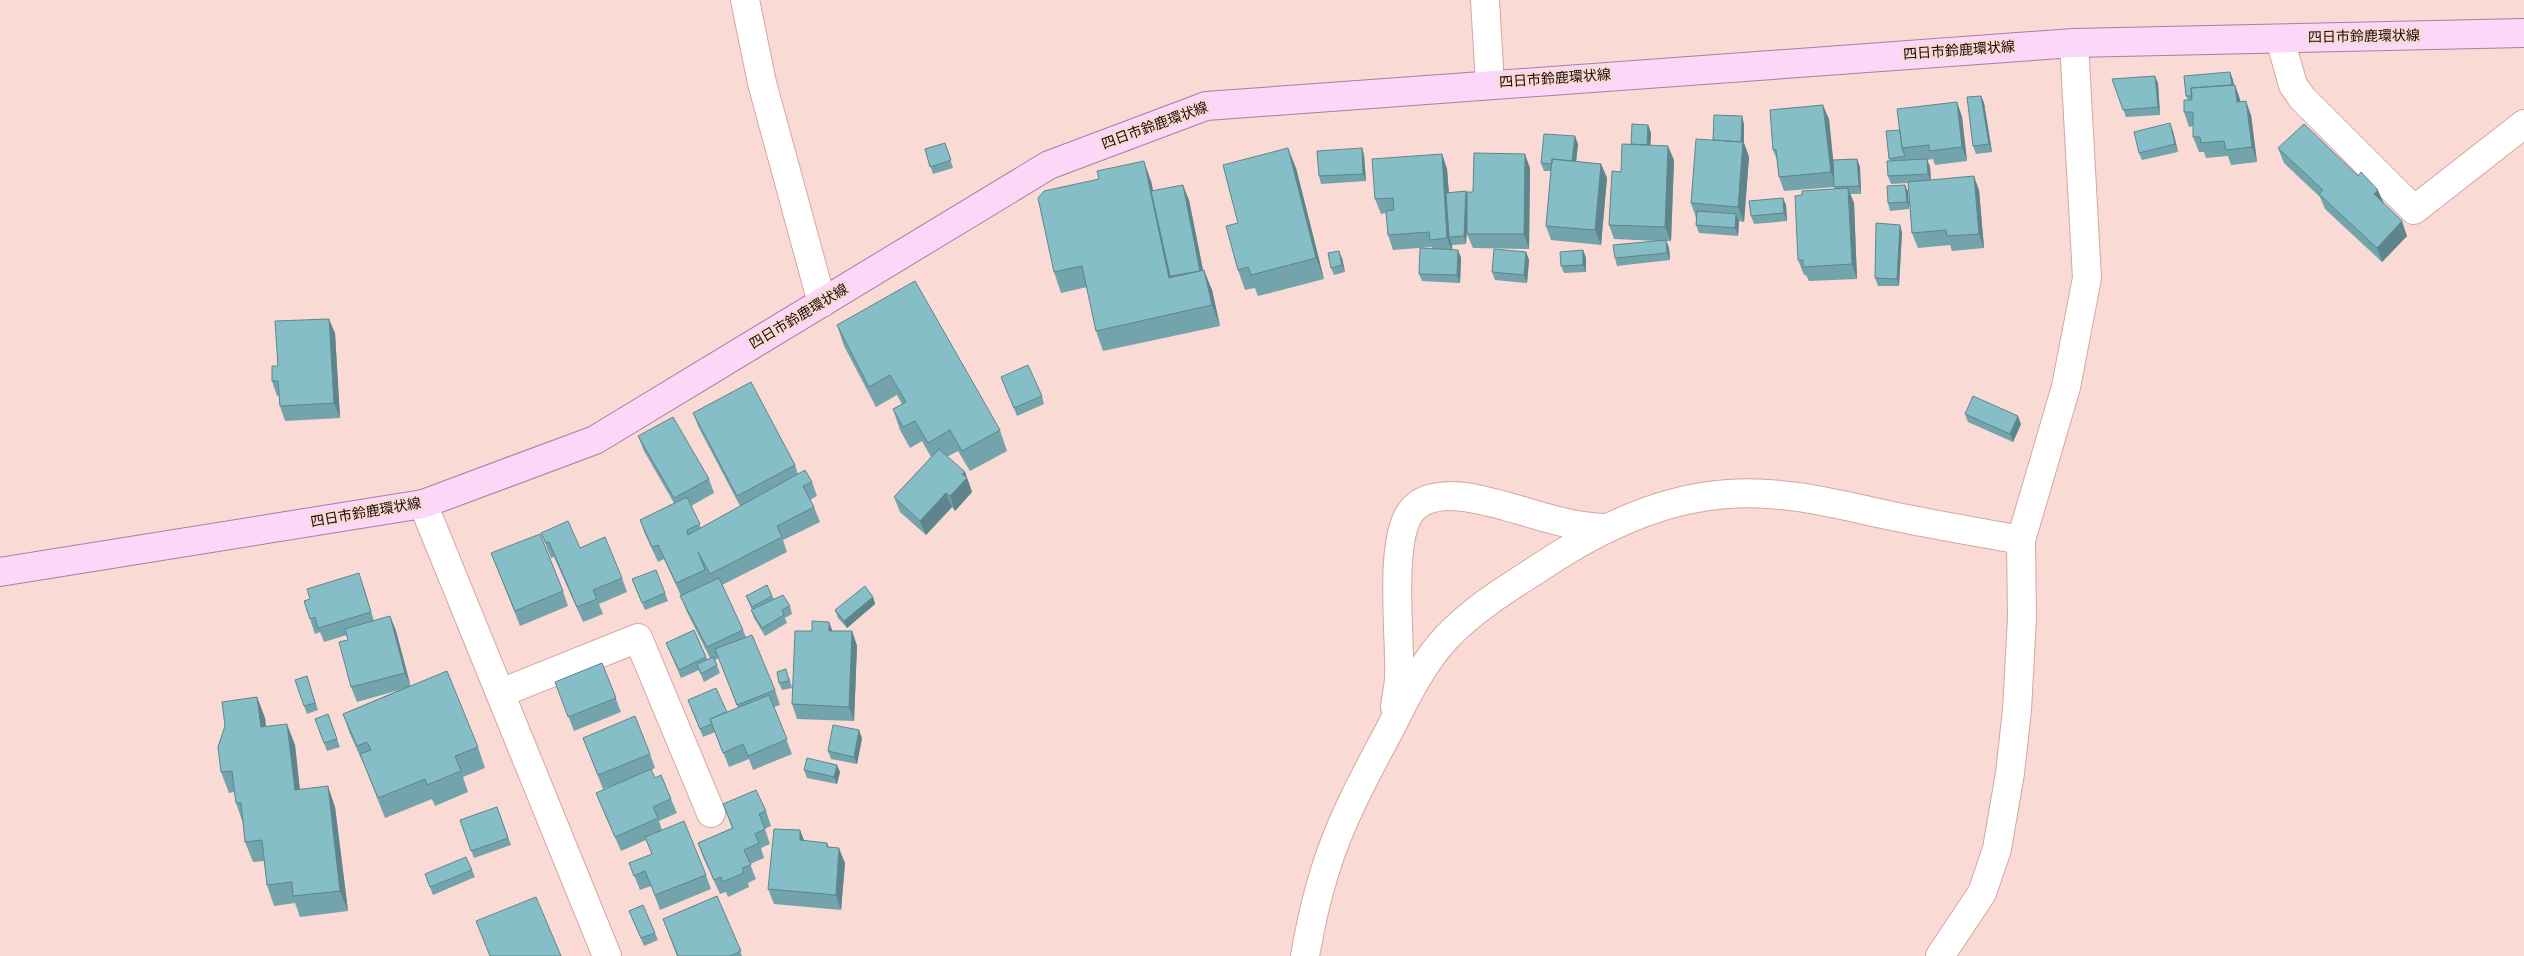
<svg xmlns="http://www.w3.org/2000/svg" width="2524" height="956" viewBox="0 0 2524 956" font-family="'Source Sans 3','Noto Sans JP',sans-serif">
  <style>
    .lines { fill: none; stroke-linecap: round; stroke-linejoin: round }
    .minor-casing { stroke: #d7a69e; stroke-width: 30 }
    .tertiary-casing { stroke: #d7a69e; stroke-width: 30 }
    .primary-casing { stroke: #aa7ea1; stroke-width: 30 }
    .minor { stroke: #fff; stroke-width: 28 }
    .tertiary { stroke: #fff; stroke-width: 28 }
    .primary { stroke: #fbd7f8; stroke-width: 28 }
    .wall { fill: #73a3ab }
    .shaded-wall { fill: #5e858b }
    .building { fill: #86bec7; stroke: #5e858b }
    .labels { text-anchor: middle; dominant-baseline: central; stroke-width: 5; stroke-linejoin: round; paint-order: stroke }
    .street-label { font-size: 14px; fill: #180806; stroke: #f9dad5 }
  </style>
  <rect width="100%" height="100%" fill="#f9dad5"/>
  <g class="lines">
    <g class="minor-casing">
      <path id="minor" d="M745,0L762,83L822,303
        M1485,0L1490,84
        M2280,39L2293,85L2302,98L2414,210L2524,124
        M501,693L638,638L711,813
        M1395,707C1396,697 1399,686 1399,676C1401,640 1387,534 1414,508C1429,493 1457,495 1476,499C1519,507 1561,527 1605,528
        M1305,956C1310,927 1316,899 1325,871C1340,821 1366,774 1390,729C1406,697 1422,664 1446,638C1477,605 1518,582 1556,557C1608,524 1666,498 1728,494C1786,490 1836,504 1892,516C1935,525 1978,532 2021,540
        M1940,956L1982,893L1997,849L2010,773L2017,710L2022,618L2021,540L2066,387L2087,278L2074,43"/>
    </g>
    <g class="tertiary-casing">
      <path id="tertiary" d="M423,504L607,956"/>
    </g>
    <g class="primary-casing">
      <path id="primary" d="M0,572L423,504L595,440L1049,165L1206,106L2074,43L2524,33"/>
    </g>
    <use href="#minor" class="minor"/>
    <use href="#tertiary" class="tertiary"/>
    <use href="#primary" class="primary"/>
  </g>
  <path class="wall" d="M2230,72L2233,80L2234,85H2235L2240,101L2251,115L2257,162L2231,165L2228,156L2206,158L2204,152H2199L2193,137V126L2189,127L2184,112L2188,100L2186,96Z
    M2112,79L2158,83L2160,115L2126,117Z
    M1981,96L1984,103L1992,152L1976,154L1973,146Z
    M1957,102L1962,117L1967,161L1935,165L1933,159L1927,160L1930,167L1931,180L1979,190L1984,248L1952,251L1950,245L1918,248L1912,233L1908,183L1891,184L1888,176L1890,161L1889,159L1900,130Z
    M1829,119L1833,162L1857,159L1860,167L1861,194H1850L1854,203L1857,279L1809,281L1806,275H1804L1798,260L1802,195L1835,189L1834,187L1784,191L1779,177L1777,160L1773,150Z
    M1744,124V143L1749,157L1744,222L1739,221L1738,236L1699,233L1696,225V218L1691,203L1713,140Z
    M1648,125L1651,133L1650,145L1674,160L1671,241H1666L1669,248L1670,260L1617,266L1615,258L1658,241L1614,239L1609,225L1621,172L1631,144Z
    M2173,131L2178,152L2142,160L2139,153Z
    M945,143L953,168L933,174L925,149Z
    M1578,144L1576,161L1601,164L1607,178L1601,245L1551,240L1546,226L1551,171H1544L1541,163Z
    M1362,148L1364,155L1366,181L1321,184L1319,176Z
    M2278,148L2358,176L2383,202L2407,236L2382,262L2325,209L2320,197L2284,163Z
    M1442,154L1447,169L1449,193L1466,191L1467,196L1473,192L1530,168L1529,249L1473,248L1467,234V225L1466,244L1452,245V250H1458L1461,258L1460,283L1422,281L1419,274L1433,249L1432,247L1393,250L1388,235L1386,213L1381,214L1375,199Z
    M1296,168L1324,279L1258,296L1255,288L1245,290L1238,270V223Z
    M1151,181L1153,191L1189,200L1203,270L1212,290L1220,326L1103,351L1096,331L1087,287L1061,293L1054,272Z
    M1905,185L1908,192L1909,209L1890,211L1888,203Z
    M1783,198L1786,205L1787,221L1754,224L1751,216Z
    M1902,232L1899,286H1878L1875,278Z
    M1583,250L1586,258V272L1564,273L1561,266Z
    M1526,252L1529,260L1527,283L1495,280L1492,272Z
    M1342,258L1345,272L1334,275L1331,268Z
    M837,325L1000,430L1007,451L970,471L958,451L947,457L965,472L972,492L955,511L952,507L926,535L900,512L894,497L931,457L922,441L910,448L900,430L893,409L902,404L897,395L876,407L844,346Z
    M335,333L340,418L285,421L280,406L279,395L277,396L272,381L278,366Z
    M1001,377L1042,396L1044,404L1017,416Z
    M693,413L795,465L798,474L812,482L817,496L810,500L814,507L820,522L783,540L787,552L722,585L743,630L746,637L775,690L780,705L774,707L792,754L753,770L749,759L729,767L715,732L703,737L691,708L727,712L738,708L719,658L715,660L720,673L704,682L699,670L681,678L666,643L694,630L707,659L710,658L686,610L681,596L664,559L658,562L645,534L640,520L674,503L644,451L638,436L709,479L714,493L691,506L701,528L740,506L699,428Z
    M1965,414L2021,424L2013,442L1968,422Z
    M541,533L580,548L622,578L627,592L599,604L603,614L583,622L554,557L551,558Z
    M491,553L563,591L568,606L520,626Z
    M632,579L665,593L668,601L645,610Z
    M364,588L374,621L390,616L396,631L410,686L478,747L485,768L463,777L468,792L435,806L432,799L385,818L365,767L350,734L343,714L399,690L357,702L351,687L348,640L347,635L324,642L320,632L315,634L310,619Z
    M746,596H772L774,599L790,606L792,614L785,618L787,623L765,636L754,618L751,610H752Z
    M873,597L875,604L847,628L838,618L835,610Z
    M832,631H852L857,646L854,721L797,719L792,704Z
    M602,663L621,712L574,731L555,682Z
    M307,676L318,710L307,714L304,706Z
    M789,677L792,688L782,690L779,683Z
    M257,697L265,718L266,726L295,745L300,790L335,807L348,911L300,917L295,903L274,906L267,885L264,861L253,862L245,842L243,823L236,803L234,792L229,793L221,772Z
    M328,714L340,747L327,751L315,719Z
    M583,738L650,754L655,768L651,770L655,778L671,799L677,813L659,821L662,830L706,875L711,889L660,910L651,886L640,890L629,863L652,854L646,840L621,851L602,808L596,793L622,782L603,789Z
    M862,738L857,764L831,759L828,751Z
    M804,770L840,772L837,784L807,778Z
    M723,804L766,811L771,826L765,829L770,844L761,848L764,858L750,864L756,879L748,883L749,887L728,897L726,892L720,894L703,857L698,843L732,828Z
    M497,807L511,845L474,858L460,820Z
    M800,830L804,841L827,843L829,847L845,863L841,910L774,904L768,889Z
    M472,870L475,877L433,895L425,874Z
    M717,896L742,956H677L663,919Z
    M629,911L655,933L658,940L644,946Z"/>
  <path class="shaded-wall" d="M2230,72L2233,80L2236,100L2233,92Z
    M2155,76L2158,83L2160,115L2158,107Z
    M2235,85L2240,99L2242,117L2237,102Z
    M1981,96L1984,103L1992,152L1989,144Z
    M2246,101L2251,115L2257,162L2252,147Z
    M1957,102L1962,117L1967,161L1962,147Z
    M1823,105L1829,119L1836,187L1831,172Z
    M1742,116L1744,124V143L1749,157L1744,222L1738,207Z
    M2170,123L2173,131L2178,152L2175,144Z
    M1648,125L1651,133L1650,154L1647,146Z
    M1575,136L1578,144L1575,173L1572,166Z
    M1668,146L1674,160L1671,241L1665,227Z
    M1288,148L1296,168L1324,279L1316,258Z
    M1362,148L1364,155L1366,181L1363,174Z
    M1442,154L1447,169L1452,237H1449L1452,245L1453,253L1447,238Z
    M1525,154L1530,168L1529,249L1524,234Z
    M1857,159L1860,167L1861,194L1859,186Z
    M1927,159L1930,167L1931,181L1928,174Z
    M1144,161L1151,181L1172,276H1170L1175,291L1169,278Z
    M1601,164L1607,178L1601,245L1595,230Z
    M1974,176L1979,190L1984,248L1979,234Z
    M1183,185L1189,200L1206,285L1200,271Z
    M1905,185L1908,192L1909,209L1907,202Z
    M1848,188L1854,203L1857,279L1852,264Z
    M2378,190L2384,204L2374,194Z
    M1466,191L1469,199L1466,244L1464,236Z
    M1783,198L1786,205L1787,221L1784,213Z
    M1736,214L1739,222L1738,236L1735,228Z
    M2402,221L2407,236L2382,262L2377,248Z
    M1900,225L1902,232L1899,286L1897,279Z
    M1666,240L1669,248L1670,260L1667,253Z
    M1458,250L1461,258L1460,283L1457,275Z
    M1583,250L1586,258V272L1583,265Z
    M1339,251L1342,258L1345,272L1342,265Z
    M1526,252L1529,260L1527,283L1524,275Z
    M1204,270L1212,290L1220,326L1212,305Z
    M329,319L335,333L340,418L334,403Z
    M2018,416L2021,424L2013,442L2010,434Z
    M965,472L972,492L955,511L950,496L962,474Z
    M946,493L952,507L926,535L920,521Z
    M873,597L875,604L847,628L844,621Z
    M390,616L396,631L411,687L405,673Z
    M829,622L835,637L829,631Z
    M852,631L857,646L854,721L849,707Z
    M257,697L265,718L268,748L261,727Z
    M287,724L295,745L302,811L295,790Z
    M859,730L862,738L857,764L854,757Z
    M837,765L840,772L837,784L834,777Z
    M328,786L335,807L348,911L340,891Z
    M800,830L806,845L800,840Z
    M839,848L845,863L841,910L836,895Z"/>
  <path class="building" d="M2230,72L2232,85L2191,88L2192,96H2186L2184,76Z
    M2155,76L2158,107L2123,110L2112,79Z
    M2235,85L2237,102L2246,101L2252,147L2226,150L2224,141L2201,143L2200,137H2193V112H2184V100H2192L2191,88Z
    M1981,96L1989,144L1973,146L1967,97Z
    M1957,102L1962,147L1929,151V145L1902,148L1897,109Z
    M1823,105L1831,172L1779,177L1776,150H1773L1770,110Z
    M1714,115L1742,116L1741,142L1713,140Z
    M2170,123L2175,144L2139,153L2134,132Z
    M1632,124L1648,125L1647,145L1631,144Z
    M2304,124L2358,176L2361,172L2378,190L2374,194L2402,221L2377,248L2319,194L2323,190L2278,148Z
    M1900,130L1902,148L1905,156L1889,159L1886,131Z
    M1544,134L1575,136L1572,161L1552,159V164L1541,163Z
    M1696,139L1743,142L1738,207L1691,203Z
    M945,143L951,160L930,167L925,149Z
    M1622,144L1668,146L1665,227L1609,225L1612,171L1621,172Z
    M1288,148L1316,258L1251,275L1248,267L1238,270L1226,226L1238,223L1223,165Z
    M1362,148L1363,174L1319,176L1317,151Z
    M1474,153L1525,154L1524,234H1467V192H1473Z
    M1442,154L1447,238L1430,240L1429,232L1388,235L1386,211L1394,210L1393,198L1375,199L1372,159Z
    M1552,159L1601,164L1595,230L1546,226Z
    M1857,159L1859,186L1834,187L1833,160Z
    M1927,159L1928,174L1888,176L1887,161Z
    M1144,161L1169,278L1204,270L1212,305L1096,331L1082,266L1054,272L1038,198L1044,191L1099,179L1097,171Z
    M1974,176L1979,234L1947,236L1946,230L1912,233L1908,182Z
    M1183,185L1200,271L1170,276L1151,191Z
    M1905,185L1907,202L1888,203L1887,186Z
    M1848,188L1852,264L1803,267V260H1798L1795,196L1802,195V191Z
    M1466,191L1464,236L1449,237L1446,193Z
    M1783,198L1784,213L1751,216L1749,201Z
    M1697,211L1736,214L1735,228L1696,225Z
    M1876,223L1900,225L1897,279L1875,278Z
    M1666,240L1667,253L1615,258L1613,245Z
    M1420,248L1458,250L1457,275L1419,274Z
    M1494,249L1526,252L1524,275L1492,272Z
    M1583,250V265L1561,266L1560,252Z
    M1339,251L1342,265L1331,268L1328,253Z
    M915,281L1000,430L962,451L950,430L928,443L915,421L903,427L893,409L906,402L890,375L869,387L837,325Z
    M329,319L334,403L280,406L278,381H272V366H278L275,321Z
    M1028,365L1042,396L1014,408L1001,377Z
    M751,382L795,465L737,496L693,413Z
    M1973,396L2018,416L2010,434L1965,414Z
    M673,417L709,479L674,498L638,436Z
    M939,449L965,472L962,474L967,478L950,496L946,493L920,521L894,497Z
    M805,470L812,482L803,486L814,507L777,526L782,537L710,574L698,552L705,570L676,583L658,545L652,547L640,520L687,497L700,524L687,530L688,535Z
    M568,521L580,548L605,537L622,578L593,590L597,599L577,607L549,542L546,543L541,533Z
    M540,534L563,591L515,611L491,553Z
    M656,570L665,593L642,603L632,579Z
    M359,573L371,612L318,628L315,617L310,619L304,601L310,599L307,589Z
    M719,578L743,630L707,647L680,596Z
    M767,585L772,596L752,607L746,596Z
    M865,586L873,597L844,621L835,610Z
    M783,595L790,606L782,610L784,615L762,628L751,610Z
    M390,616L405,673L351,687L339,642L348,640L345,629Z
    M812,621L829,622V631H852L849,707L792,704L795,631H812Z
    M694,630L706,657L679,670L666,643Z
    M752,635L775,690L737,705L715,649Z
    M713,657L717,665L701,674L697,664Z
    M602,663L616,698L568,717L555,682Z
    M786,669L789,681L779,683L777,672Z
    M447,671L478,747L455,756L461,771L427,785L425,779L378,798L360,754L371,750L367,742L357,746L343,714Z
    M307,676L315,703L304,706L295,680Z
    M716,688L727,712L710,719L712,724L700,729L688,700Z
    M769,695L787,739L748,756L743,744L723,753L710,719Z
    M257,697L261,727L287,724L295,790L328,786L340,891L293,896L292,882L267,885L262,840L245,842L241,803H236L232,771L221,772L218,747L225,726L222,702Z
    M328,714L337,739L324,743L315,719Z
    M635,716L650,754L598,775L583,738Z
    M833,725L859,730L854,757L828,751Z
    M807,758L837,765L834,777L804,770Z
    M651,769L655,778L661,775L671,799L653,807L658,818L615,837L596,793Z
    M756,790L766,811L759,814L765,829L755,834L759,843L744,850L751,865L742,868L744,873L722,882L721,877L714,880L698,843L733,828L723,804Z
    M497,807L508,838L471,851L460,820Z
    M684,821L706,875L655,895L645,871L634,876L629,863L652,854L645,837Z
    M774,829L800,830V840L827,843V847L839,848L836,895L768,889Z
    M466,857L472,870L430,887L425,874Z
    M717,896L741,951L730,956H678L663,919Z
    M536,897L561,956H490L476,921Z
    M643,905L655,933L641,938L629,911Z"/>
  <g class="labels">
    <g class="street-label">
      <text transform="translate(2364 37) rotate(-1)">四日市鈴鹿環状線</text>
      <text transform="translate(1959 51) rotate(-4)">四日市鈴鹿環状線</text>
      <text transform="translate(1555 79) rotate(-4)">四日市鈴鹿環状線</text>
      <text transform="translate(1155 126) rotate(-20)">四日市鈴鹿環状線</text>
      <text transform="translate(799 317) rotate(-31)">四日市鈴鹿環状線</text>
      <text transform="translate(366 513) rotate(-10)">四日市鈴鹿環状線</text>
    </g>
  </g>
</svg>
